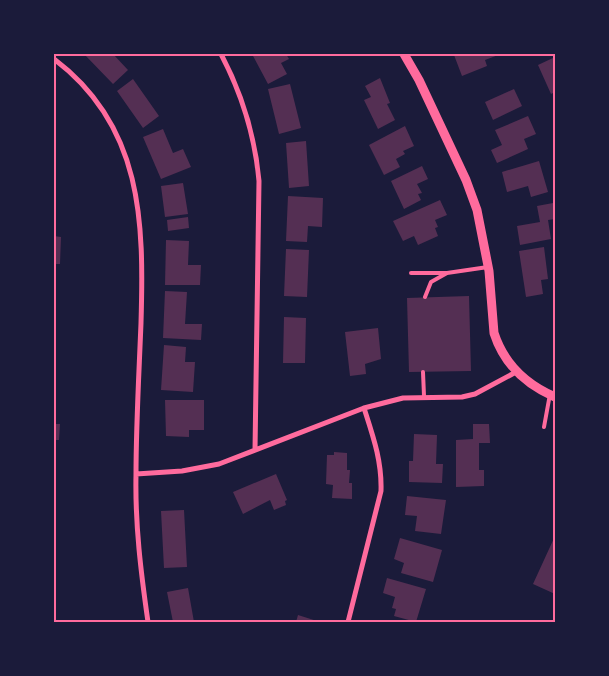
<svg xmlns="http://www.w3.org/2000/svg" width="609" height="676" viewBox="0 0 609 676" font-family="'Roboto Condensed',sans-serif">
  <style>
    .building { fill: #542f53 }
    .lines { fill: none; stroke-linecap: round; stroke-linejoin: round }
    .service { stroke: #ff6b9d; stroke-width: 4 }
    .minor { stroke: #ff6b9d; stroke-width: 5 }
    .tertiary { stroke: #ff6b9d; stroke-width: 9 }
    .neatline { fill: none; stroke: #ff6b9d; stroke-width: 2 }
  </style>
  <rect width="100%" height="100%" fill="#1b1b3a"/>
  <path class="building" d="M84,54H113L128,70L113,84Z
    M252,54H286L289,59L281,63L287,74L268,84Z
    M458,54H501L485,60L487,66L462,76L454,55Z
    M555,57V92L551,94L538,65Z
    M380,78L390,103L387,104L395,120L378,129L364,100L371,97L365,86Z
    M133,79L159,116L143,128L117,91Z
    M290,84L301,128L279,134L268,89Z
    M514,89L522,106L493,120L485,102Z
    M528,116L536,134L524,139L528,149L497,163L491,150L502,145L495,130Z
    M405,126L414,146L403,151L405,154L396,159L400,167L384,175L369,145Z
    M163,129L173,153L183,149L191,167L161,179L143,137Z
    M306,141L309,186L289,188L286,143Z
    M539,161L548,192L531,197L528,186L507,192L502,172Z
    M422,166L428,179L417,184L422,193L418,194L421,200L404,209L391,181Z
    M183,183L188,214L165,217L161,186Z
    M288,196L323,198L322,227L308,226L307,242L286,241Z
    M440,200L447,215L435,220L438,227L435,228L438,236L418,245L414,236L403,241L393,221Z
    M553,203L555,219L548,220L551,239L520,245L517,226L540,222L537,206Z
    M188,217L189,228L168,231L167,220Z
    M54,236L61,237L60,264H54Z
    M166,240L189,241L188,265H201L200,285H165Z
    M544,247L548,279L541,280L543,294L526,297L519,251Z
    M286,249L309,250L307,297L284,296Z
    M165,291L187,292L185,324H202L201,340L163,338Z
    M469,296L471,371L409,372L407,298Z
    M284,317L306,318L305,363H283Z
    M378,328L381,359L365,364L366,374L350,376L345,332Z
    M164,345L186,347L185,362H195L193,392L161,390Z
    M165,400H204V430H189V437L166,436Z
    M54,424H60L59,440H54Z
    M473,424H489L490,443H479V470H484V486L456,487V440L473,439Z
    M414,434L437,435L436,464H443L442,483L409,482V461H413Z
    M334,452L347,453V470H350L349,483H352V499L332,498L333,485L326,484L327,455H334Z
    M276,474L287,500L285,501L286,505L274,510L270,500L243,514L233,492Z
    M407,496L446,500L441,534L415,531L417,516L405,515Z
    M184,510L187,567L164,568L161,511Z
    M555,536V594L533,584Z
    M400,538L442,550L433,582L401,573L404,563L394,559Z
    M387,578L426,589L416,622L394,616L396,609L392,608L395,597L383,593Z
    M188,588L194,622H173L167,592Z
    M298,615L320,622H296Z"/>
  <g class="lines">
    <path class="service" d="M411,273H446
      M425,297L431,282L447,273L488,267
      M423,372L424,396
      M544,427L550,394"/>
    <path class="minor" d="M221,54C242,94 255,136 259,181L255,450
      M54,59C143,126 144,222 141,323C139,374 136,425 136,475C135,525 141,573 148,622
      M136,474L182,471L219,464L364,408L403,398L462,397L475,394L516,372
      M348,622L381,491C382,461 373,436 364,408"/>
    <path class="tertiary" d="M404,54L419,80L466,180L477,210L489,271L494,333C504,364 525,384 555,397"/>
  </g>
  <rect width="609" height="676" fill="none" stroke="#1b1b3a" stroke-width="110"/>
  <rect x="55" y="55" width="499" height="566" class="neatline"/>
</svg>
